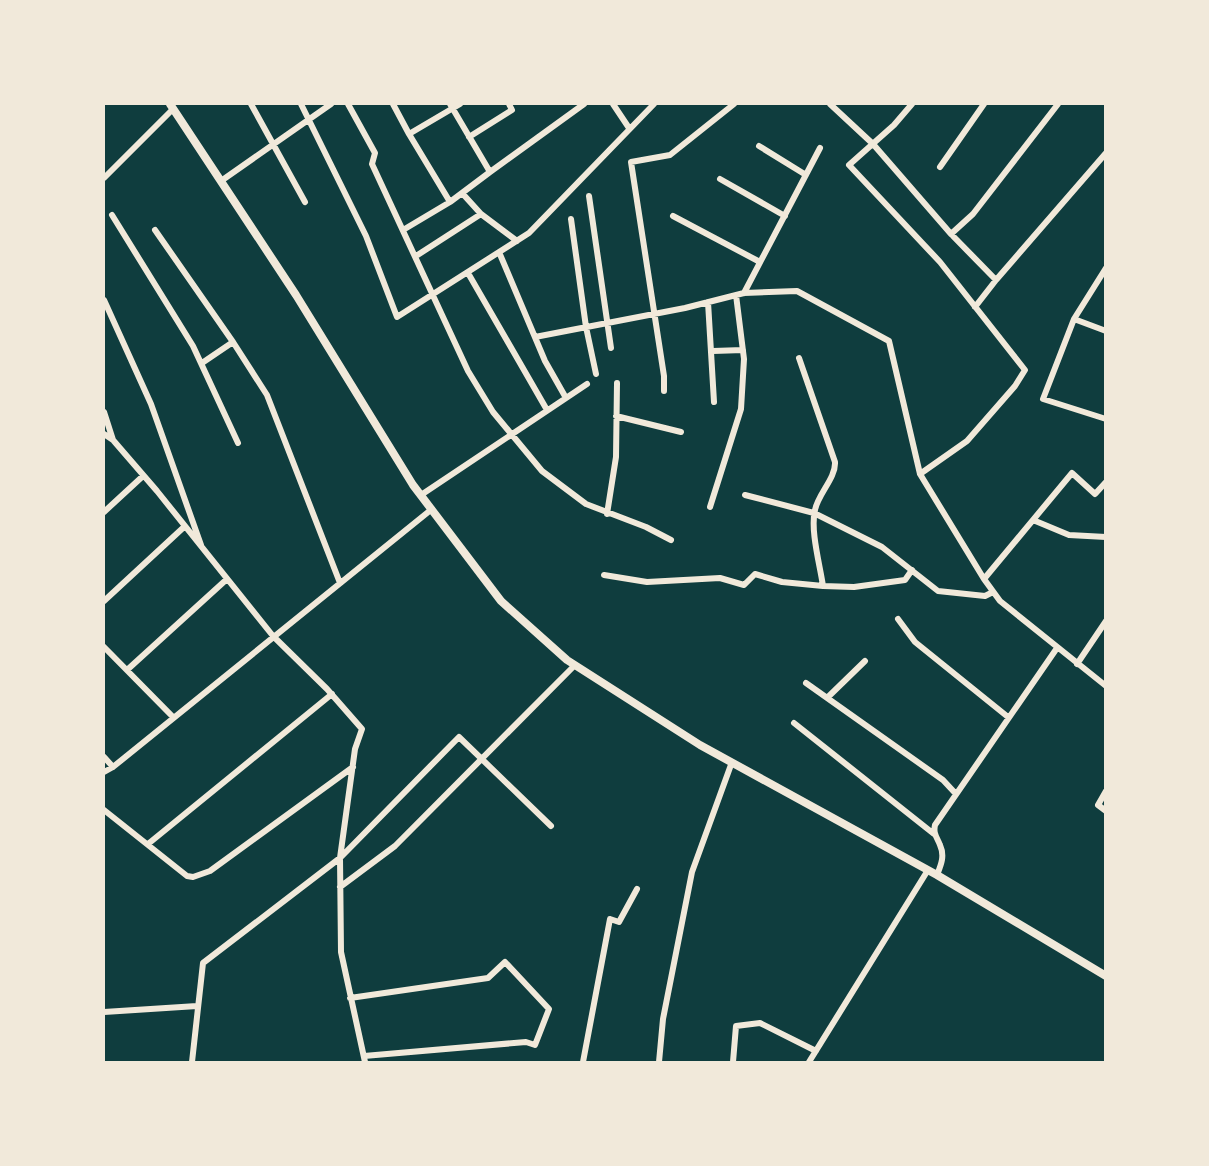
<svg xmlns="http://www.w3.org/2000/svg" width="1209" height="1166" viewBox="0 0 1209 1166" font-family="'PT Sans Narrow',sans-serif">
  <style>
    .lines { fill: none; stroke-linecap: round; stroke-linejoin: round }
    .minor { stroke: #f1e9da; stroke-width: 6 }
    .secondary { stroke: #f1e9da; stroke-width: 8 }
  </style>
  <rect width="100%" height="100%" fill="#0f3d3e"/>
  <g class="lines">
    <path class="minor" d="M251,104L305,202
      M301,104L366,236L397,317L529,233L654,104
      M348,104L375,153L372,164L468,371L493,412L542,471L586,504L646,527L671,540
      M393,104L409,134L460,104
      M450,104L490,172L584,104
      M613,104L629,128
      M830,104L873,144L951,234L973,214L1058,104
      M912,104L894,125L849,165L940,262L1025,370L1015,386L967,441L920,474
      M409,134L450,202L490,172
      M469,137L512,110L509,104
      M759,146L806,175
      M940,167L984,104
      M104,178L173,109
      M720,179L785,216
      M221,181L331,104
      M462,193L481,214
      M589,196L611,348
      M112,215L193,346L238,443
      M673,216L760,262
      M571,219L586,327L596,374
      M155,230L233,342L267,395L340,583
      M403,230L450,202
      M951,234L996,280L975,307
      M499,252L545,361L566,398
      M416,256L481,214L517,241
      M1106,268L1074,319L1043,399L1106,419
      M468,273L547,410
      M996,280L1106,153
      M744,293L820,148
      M104,300L151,404L201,545
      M708,302L714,402
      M1074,319L1106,331
      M535,337L685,308L744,293L797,291L889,341L920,474L984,579L1072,473L1095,494L1106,482
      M713,351L743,350
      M799,358L835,462C836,478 818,494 815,510C810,530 820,565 823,586
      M202,363L233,342
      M664,391V376L631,162L670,155L734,104
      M104,412L113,440
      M616,416L681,432
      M104,434L113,440L157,491L273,636L327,689L362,729L355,749L340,858L203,963L192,1062
      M421,495L587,384
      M745,495L814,513L882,547L938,591L985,596L993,592
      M710,507L741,409L744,359L736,295
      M104,512L143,476
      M607,514L616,457L617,383
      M1033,520L1069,535L1106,537
      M604,575L647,582L720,578L744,585L755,574L782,582L823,586L854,587L905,580L912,570
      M984,579L1000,601L1106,686
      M104,601L184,527
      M898,619L915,642L1008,717
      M104,647L173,717
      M1077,664L1106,621
      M127,670L227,579
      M806,683L943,780L956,794
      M828,697L865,661
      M794,723L934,834
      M104,757L113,767
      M104,772L113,767L432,509
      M1106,791L1098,805L1106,811
      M104,810L187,876L193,877L210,871L353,767
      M148,844L332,694
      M937,875C941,865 945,856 940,845C937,837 933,834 935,825L1057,648
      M340,887L395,846L575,665
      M350,998L488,978L505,962L549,1009L535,1045L526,1042L364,1056
      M104,1012L197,1006
      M365,1062L341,952L340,858L459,737L551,826
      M583,1062L610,919L619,922L637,889
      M659,1062L663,1019L692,872L732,762
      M733,1062L736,1026L760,1023L816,1051
      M809,1062L928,870"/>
    <path class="secondary" d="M170,104L296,295L413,485L501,601L567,660L700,745L937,875L1106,976"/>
  </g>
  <rect width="1209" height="1166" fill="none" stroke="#f1e9da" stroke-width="210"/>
</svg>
